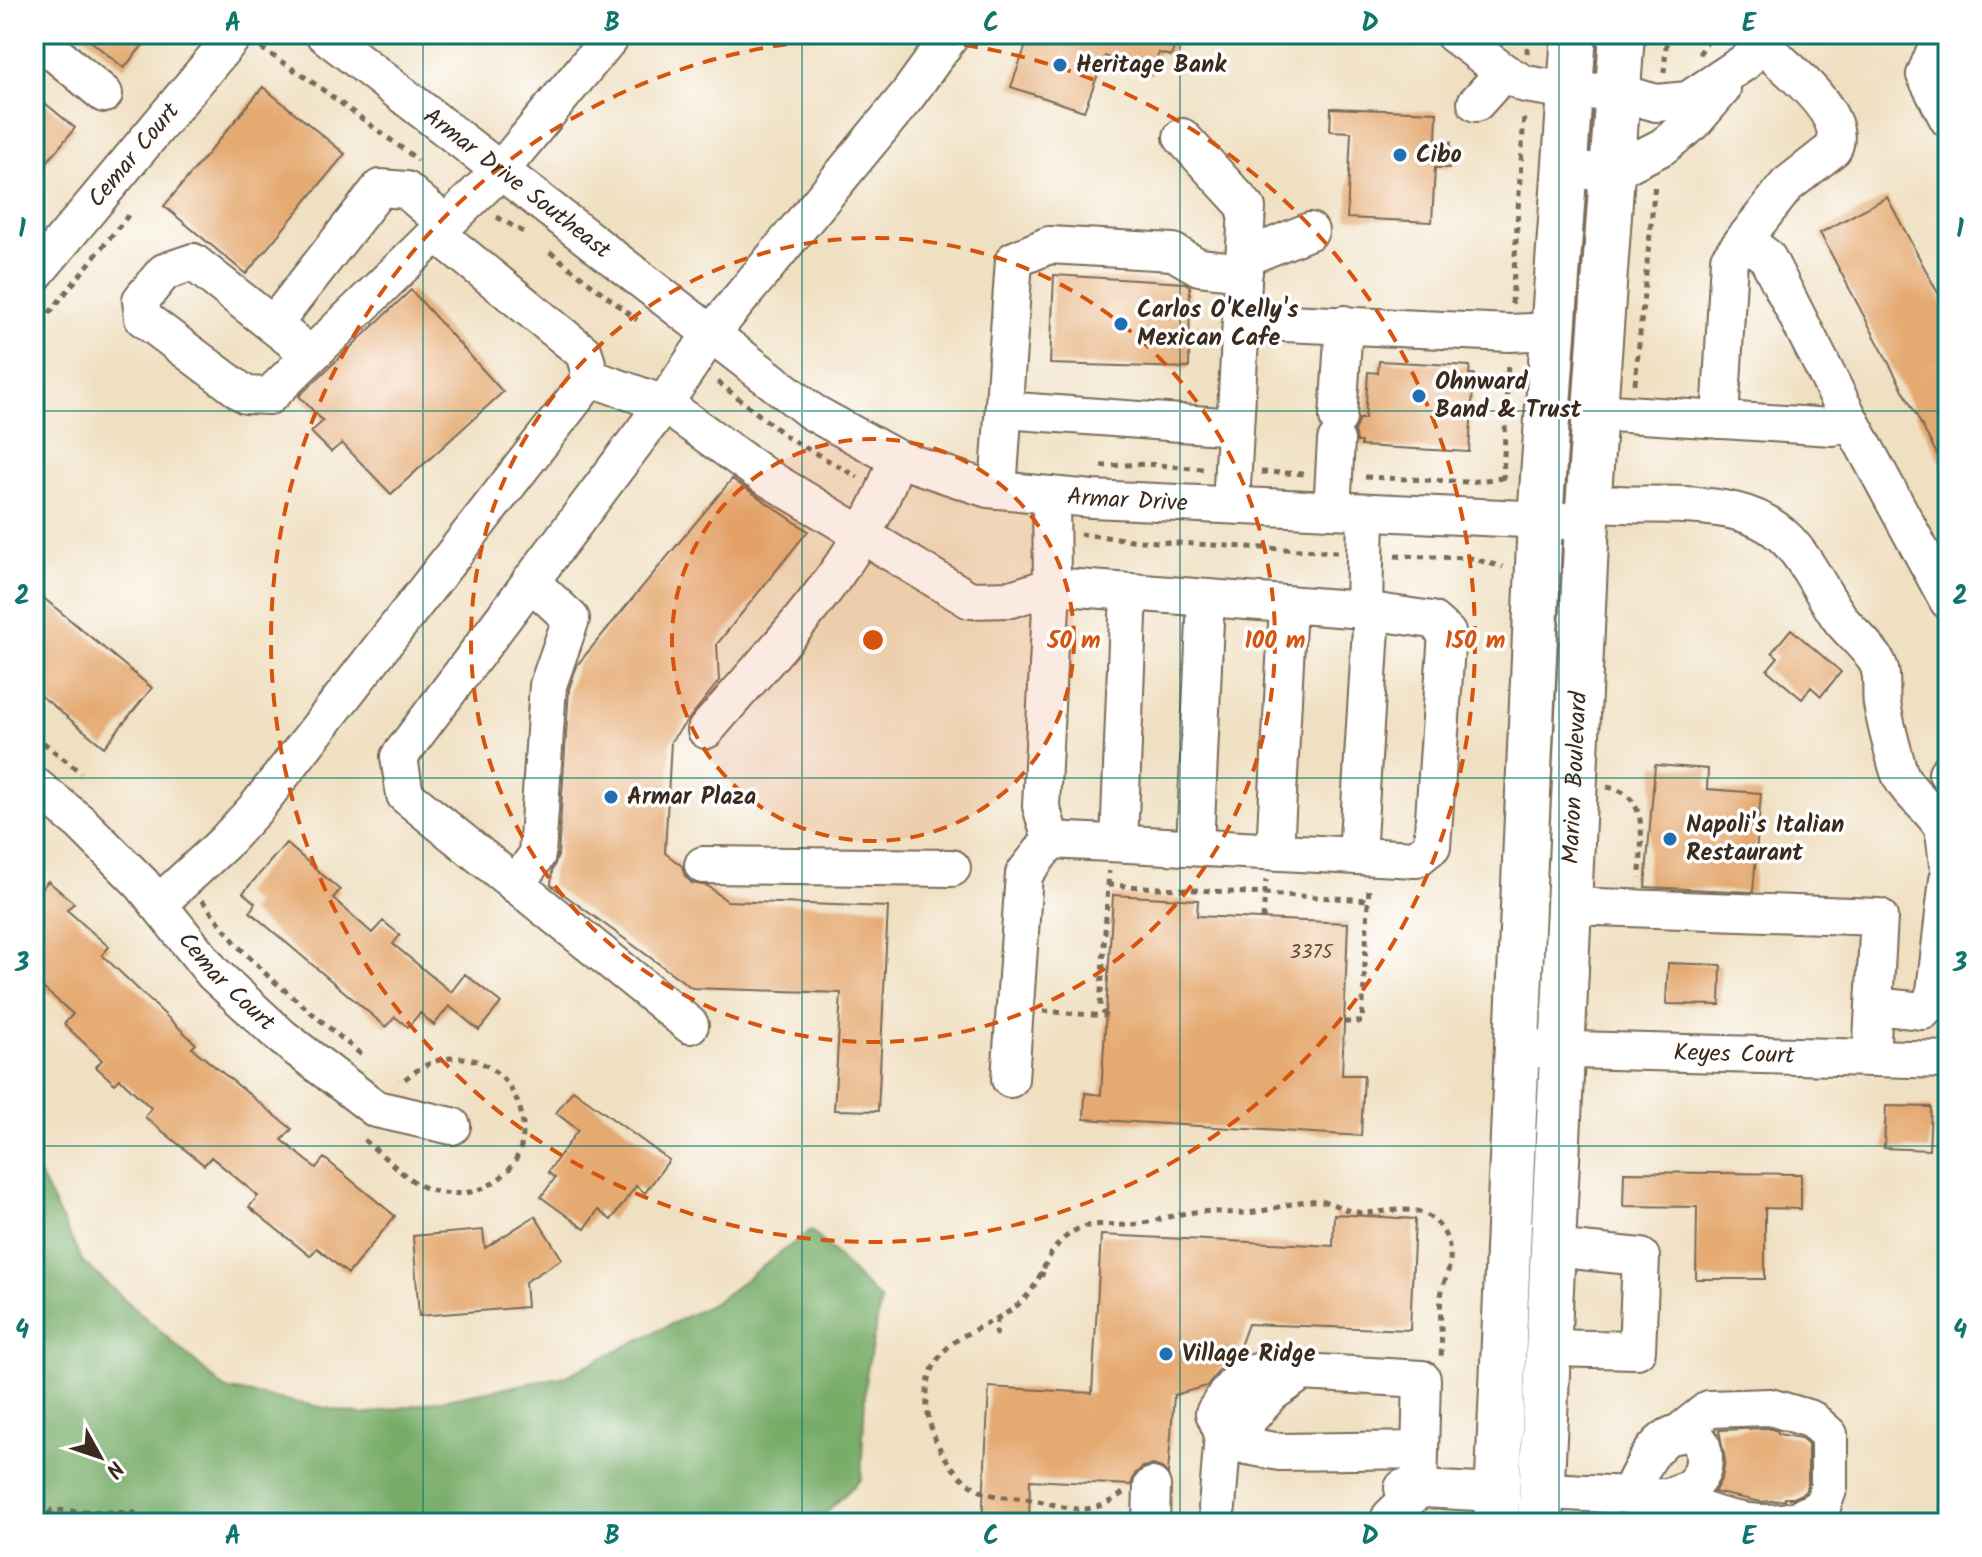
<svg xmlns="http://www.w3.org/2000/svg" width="1982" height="1557" viewBox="0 0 1982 1557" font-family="Kalam,sans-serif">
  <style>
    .forest { fill: #77ac68; stroke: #596b43; stroke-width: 2 }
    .building { fill: #e5aa72 }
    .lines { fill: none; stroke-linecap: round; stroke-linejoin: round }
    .minor-casing { stroke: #7a6a57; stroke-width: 40 }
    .major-casing { stroke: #7a6a57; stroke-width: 48 }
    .path { stroke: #7a6a57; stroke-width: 5; stroke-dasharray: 6 6; stroke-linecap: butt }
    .minor { stroke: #fff; stroke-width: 36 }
    .major { stroke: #fff; stroke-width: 44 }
    .grid { fill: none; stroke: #0f766e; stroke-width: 2; stroke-opacity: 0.55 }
    .ring { fill: none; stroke: #d7540e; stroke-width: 4; stroke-dasharray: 14 10 }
    .poi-dot { fill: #1f6fb2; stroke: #fff; stroke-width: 3 }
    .labels { text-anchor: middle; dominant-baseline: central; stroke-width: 7; stroke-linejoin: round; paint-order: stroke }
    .number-label { font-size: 20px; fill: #664a33 }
    .poi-label { font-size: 24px; font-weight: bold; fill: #3b2a1e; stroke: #fff; text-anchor: start }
    .street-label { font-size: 24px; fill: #3b2a1e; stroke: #fff }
    .centre { fill: #d7540e; stroke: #fff; stroke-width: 4 }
    .ring-label { font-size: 24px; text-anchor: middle; font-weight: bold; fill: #d7540e; stroke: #fff; stroke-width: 7; stroke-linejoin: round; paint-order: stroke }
    .neatline { fill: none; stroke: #0f766e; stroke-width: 3 }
    .grid-label { font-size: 26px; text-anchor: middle; font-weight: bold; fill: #0f766e }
  </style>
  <rect width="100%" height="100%" fill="#fff"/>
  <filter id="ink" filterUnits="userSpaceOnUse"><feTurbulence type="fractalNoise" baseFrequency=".0125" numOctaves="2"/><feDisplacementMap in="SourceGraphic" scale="16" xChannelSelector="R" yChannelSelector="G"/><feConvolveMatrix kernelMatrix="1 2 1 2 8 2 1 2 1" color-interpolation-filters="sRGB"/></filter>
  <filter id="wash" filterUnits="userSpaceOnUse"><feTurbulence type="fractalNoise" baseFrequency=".006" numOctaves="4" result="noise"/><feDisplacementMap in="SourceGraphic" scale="32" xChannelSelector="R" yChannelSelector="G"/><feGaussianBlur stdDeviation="1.8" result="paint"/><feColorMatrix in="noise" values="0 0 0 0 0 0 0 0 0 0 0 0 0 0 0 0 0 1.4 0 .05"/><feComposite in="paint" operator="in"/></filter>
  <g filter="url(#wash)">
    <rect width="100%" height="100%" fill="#f0e0c2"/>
    <path class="forest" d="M34,1165L83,1262L225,1389L363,1415L566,1376L714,1303L811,1230L881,1301L866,1374L861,1479L815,1523H34Z"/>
    <g id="blocks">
      <path class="building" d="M82,34H152L124,68Z
        M1030,34H1179L1171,56L1159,53L1151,75L1105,56L1084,111L1011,87Z
        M263,87L345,154L246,274L164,206Z
        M34,94L75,128L34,178Z
        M1331,108L1437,112L1436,142H1451L1449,168H1435L1432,222L1347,218L1351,132L1330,131Z
        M1887,197L1948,312V475L1820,233Z
        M1054,275L1185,283L1190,286L1189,368L1050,364Z
        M411,290L503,392L391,494L342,443L331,452L311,432L323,421L299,396Z
        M1379,361L1470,366L1469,374H1474L1469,452L1361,446V442H1357L1354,431L1359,419H1365L1368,372L1378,373Z
        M732,479L808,531L717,644L719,681L671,741L665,853L682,866L685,876L692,883L708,886L727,901L888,907L878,1111L834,1110L841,993L692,988L551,885L552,871L558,856L569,689L577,665Z
        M34,590L152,688L104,747L34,690Z
        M1791,629L1841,672L1821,696L1811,687L1802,699L1767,670L1778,657L1772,652Z
        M1655,765L1708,769L1707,789L1761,793L1753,892L1645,887Z
        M286,843L340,890L333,898L372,933L383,921L400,935L393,944L451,992L465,974L501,1003L479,1030L449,1006L434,1025L420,1013L408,1027L395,1017L386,1027L250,912L255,903L243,893Z
        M48,881L74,903L67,910L109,947L102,955L196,1044L192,1048L292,1129L282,1140L316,1168L324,1158L395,1216L348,1274L317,1248L310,1256L249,1207L258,1196L211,1157L204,1165L145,1117L151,1108L120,1079L115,1084L96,1067L102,1060L64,1024L73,1014L34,980V897Z
        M1113,895L1198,900L1197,916L1348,923L1342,1075H1364L1361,1136L1084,1119L1085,1093L1101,1095Z
        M1668,963L1721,965L1720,1005L1666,1004Z
        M573,1090L669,1160L645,1193L636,1186L611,1220L598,1210L585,1229L541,1197L555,1178L548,1172L578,1130L556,1113Z
        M1886,1106L1931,1107L1929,1150L1884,1148Z
        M1624,1172L1801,1174V1209L1765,1208V1279H1696L1697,1207L1623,1206Z
        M1334,1214L1415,1219L1410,1330L1248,1324L1236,1357L1219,1370L1207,1386L1174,1395L1168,1474L1162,1468L1153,1465L1143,1467L1135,1474L1131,1485L1030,1480L1029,1523H982L989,1387L1092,1393L1101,1235L1333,1246Z
        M535,1216L562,1259L525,1282L527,1307L419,1316L413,1236L483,1230L485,1248Z
        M1767,1428L1778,1431V1434L1801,1438L1808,1444V1483L1805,1492L1794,1498H1785V1500L1761,1502L1714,1492L1722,1478L1725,1460L1719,1430Z"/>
    </g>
  </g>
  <g filter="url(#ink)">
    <use href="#blocks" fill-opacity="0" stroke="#7a6a57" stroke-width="2"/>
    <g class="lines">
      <g class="minor-casing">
        <g id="minor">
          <path id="s1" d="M324,34L812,412L896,458L988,489L1092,499L1587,522"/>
          <path d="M1453,34L1504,72L1525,84L1570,91L1618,92L1656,103L1688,100L1745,62"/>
          <path d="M1942,34L1925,75L1948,119"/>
          <path d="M34,36L104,94"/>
          <path d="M1476,103L1504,72"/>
          <path d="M1182,137L1247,208L1231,505"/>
          <path d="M1566,170L1612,172L1662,147L1693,123L1722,89"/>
          <path d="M436,233L584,353L591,378L664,404L763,475L970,600L1011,599L1052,586L1041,806L1051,840L1416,859L1432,846L1447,633L1432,620L1364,610"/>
          <path d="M1744,240L1767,257L1850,420"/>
          <path d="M1244,258L1310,231"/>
          <path id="s2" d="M34,275L235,34"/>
          <path d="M1241,321L1510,333L1553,331"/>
          <path d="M273,325L380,188L406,190L446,224"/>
          <path d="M311,355L193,262L164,272L141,300L143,318L246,395L269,396L499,172L613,34"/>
          <path d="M1004,410L1235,427"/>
          <path d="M1595,412L1833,427L1850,420L1948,601"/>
          <path d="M1338,418L1344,324"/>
          <path d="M1720,420L1729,259L1787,185L1833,149C1850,115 1783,64 1760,44"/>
          <path d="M998,490L1014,260L1049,245L1173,252L1199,267L1244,272"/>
          <path d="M1051,495L1052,586L1364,610L1366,512"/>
          <path d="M1588,502C1636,508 1687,500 1734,511C1797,525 1808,574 1841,620C1852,634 1869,647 1877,662C1884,675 1880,690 1882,704C1886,726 1892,748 1898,769C1905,793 1931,806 1942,827C1946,837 1946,853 1948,864"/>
          <path d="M1332,510L1336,441"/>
          <path d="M706,730C772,652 869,556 896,458"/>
          <path d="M1947,773H1948"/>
          <path id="s3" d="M34,785L81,823L142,884L213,973L282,1037L376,1109L452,1126"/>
          <path d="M1119,843L1129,592"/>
          <path d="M1195,847L1206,598"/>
          <path d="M1275,851L1288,605"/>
          <path d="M1357,856L1372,612"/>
          <path d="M703,865L952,868"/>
          <path d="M516,885L537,855L548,685L571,619L530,581"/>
          <path d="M158,904L223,844L256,808L591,378"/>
          <path d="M1569,906L1879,917L1871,1058"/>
          <path d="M1874,1006L1923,1011L1931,1002L1935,991L1948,879"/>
          <path d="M690,1025L405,795L399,757L664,404L710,335L907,96L952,34"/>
          <path id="s4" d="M1536,1049L1948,1060"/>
          <path d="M1010,1079L1024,874L1051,840"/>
          <path d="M1548,1348L1637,1350L1641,1257L1552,1248"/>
          <path d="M1247,1446L1223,1434L1214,1413C1224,1397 1240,1370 1262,1372C1269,1373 1279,1380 1285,1384"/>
          <path d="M1403,1488L1497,1493"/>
          <path d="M1541,1491C1572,1492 1603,1494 1634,1495C1645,1496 1660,1499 1671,1496C1690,1490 1704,1479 1704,1458C1704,1451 1702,1441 1695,1437C1662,1418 1639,1473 1629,1495"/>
          <path d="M1669,1497C1706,1513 1750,1530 1793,1520C1802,1518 1813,1511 1822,1507L1829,1487V1435L1811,1419L1770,1407L1709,1409L1676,1435"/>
          <path d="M1217,1507L1223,1434"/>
          <path d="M1151,1523L1152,1486"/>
          <path d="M1388,1523L1390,1517L1419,1489L1422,1379L1302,1372L1272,1393L1245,1423L1247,1446L1280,1452L1420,1450"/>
        </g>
      </g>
      <g class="major-casing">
        <g id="major">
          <path d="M1496,1523L1540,520L1574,34"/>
          <path id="s5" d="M1540,1523L1587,522L1622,34"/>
        </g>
      </g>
      <path class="path" d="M261,48L308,79L418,160
        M1527,53L1528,34
        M1699,54L1713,34
        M1664,73L1667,34
        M497,217L527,234
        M550,252L637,320
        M1512,304L1524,115
        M34,332L130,213
        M718,382L788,438L858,477
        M1635,384L1655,183
        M1101,466L1147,464L1203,469
        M1261,472L1307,474
        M1365,477L1468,482L1503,478
        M1503,480L1508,362
        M1080,534L1141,541L1337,552
        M1395,556L1470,558L1503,567
        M34,735L81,773
        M1607,787C1652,795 1640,842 1640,878
        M1108,885L1369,900
        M202,900L238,946L268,976L364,1057
        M1263,919L1266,880
        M1043,1011L1105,1016
        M1106,1016L1100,1006L1109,871
        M1344,1022H1362L1369,886
        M364,1140C380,1152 405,1178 421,1186C439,1195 462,1196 481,1189C575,1150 495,1002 404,1080L399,1079
        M1039,1273L1050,1277
        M996,1336L997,1320
        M1123,1493C1085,1521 1067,1505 1026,1499C1010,1497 994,1498 979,1490C938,1468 910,1401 938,1359C958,1329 998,1325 1022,1301C1046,1279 1043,1248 1076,1230C1094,1221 1111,1226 1129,1225C1152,1223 1173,1214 1195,1212C1215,1210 1235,1215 1255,1212C1277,1209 1299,1199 1321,1201C1330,1202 1340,1208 1350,1211C1372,1216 1394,1207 1416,1211C1438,1216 1452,1239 1450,1261C1449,1273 1442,1285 1441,1297C1439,1316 1443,1337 1441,1357
        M40,1523L52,1510L138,1513L153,1523"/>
      <use href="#minor" class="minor"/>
      <use href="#major" class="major"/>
    </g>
  </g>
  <path class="grid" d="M423,34V1523M802,34V1523M1180,34V1523M1559,34V1523M34,411H1948M34,778H1948M34,1146H1948"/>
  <circle cx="873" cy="640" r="201" fill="#d7540e" fill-opacity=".12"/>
  <g class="ring">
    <circle cx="873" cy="640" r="201"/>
    <circle cx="873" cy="640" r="402"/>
    <circle cx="873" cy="640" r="602"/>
  </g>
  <g class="poi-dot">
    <circle cx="1060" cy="65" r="8"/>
    <circle cx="1400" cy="155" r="8"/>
    <circle cx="1121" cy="324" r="8"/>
    <circle cx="1419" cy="396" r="8"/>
    <circle cx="611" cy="797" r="8"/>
    <circle cx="1670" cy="839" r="8"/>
    <circle cx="1166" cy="1354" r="8"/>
  </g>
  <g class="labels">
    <g class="number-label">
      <text x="1311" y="953">3375</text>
    </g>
    <g class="poi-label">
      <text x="1076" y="65">Heritage Bank</text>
      <text x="1416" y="155">Cibo</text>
      <text x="1137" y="310">Carlos O'Kelly's<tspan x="1137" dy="28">Mexican Cafe</tspan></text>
      <text x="1435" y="382">Ohnward<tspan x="1435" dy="28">Band &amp; Trust</tspan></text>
      <text x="627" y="797">Armar Plaza</text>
      <text x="1686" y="825">Napoli's Italian<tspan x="1686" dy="28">Restaurant</tspan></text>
      <text x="1182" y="1354">Village Ridge</text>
    </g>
    <g class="street-label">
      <text stroke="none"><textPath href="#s2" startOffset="156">Cemar Court</textPath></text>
      <text stroke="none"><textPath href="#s1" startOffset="244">Armar Drive Southeast</textPath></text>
      <text stroke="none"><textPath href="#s1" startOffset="950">Armar Drive</textPath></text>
      <text stroke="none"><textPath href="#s5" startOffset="746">Marion Boulevard</textPath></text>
      <text stroke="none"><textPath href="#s3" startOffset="276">Cemar Court</textPath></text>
      <text stroke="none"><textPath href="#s4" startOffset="198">Keyes Court</textPath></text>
    </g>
  </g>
  <circle cx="873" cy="640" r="12" class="centre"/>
  <g class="ring-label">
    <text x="1074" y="648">50 m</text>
    <text x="1275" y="648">100 m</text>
    <text x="1475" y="648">150 m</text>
  </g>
  <rect width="1982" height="1557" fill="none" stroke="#fff" stroke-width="88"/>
  <g transform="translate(100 1457) rotate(130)" stroke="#ffffff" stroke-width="6" paint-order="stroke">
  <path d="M0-6L14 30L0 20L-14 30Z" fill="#3b2a1e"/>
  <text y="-12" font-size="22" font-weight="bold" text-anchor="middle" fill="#3b2a1e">N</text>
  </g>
  <rect x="44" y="44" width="1894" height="1469" class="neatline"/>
  <g class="grid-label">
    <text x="233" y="31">A</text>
    <text x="612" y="31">B</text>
    <text x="991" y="31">C</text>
    <text x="1370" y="31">D</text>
    <text x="1749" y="31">E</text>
    <text x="22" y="237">1</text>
    <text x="1960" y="237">1</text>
    <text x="22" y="604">2</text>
    <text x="1960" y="604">2</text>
    <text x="22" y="971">3</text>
    <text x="1960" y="971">3</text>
    <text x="22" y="1338">4</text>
    <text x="1960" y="1338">4</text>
    <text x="233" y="1544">A</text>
    <text x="612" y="1544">B</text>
    <text x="991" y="1544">C</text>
    <text x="1370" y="1544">D</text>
    <text x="1749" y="1544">E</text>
  </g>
</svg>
